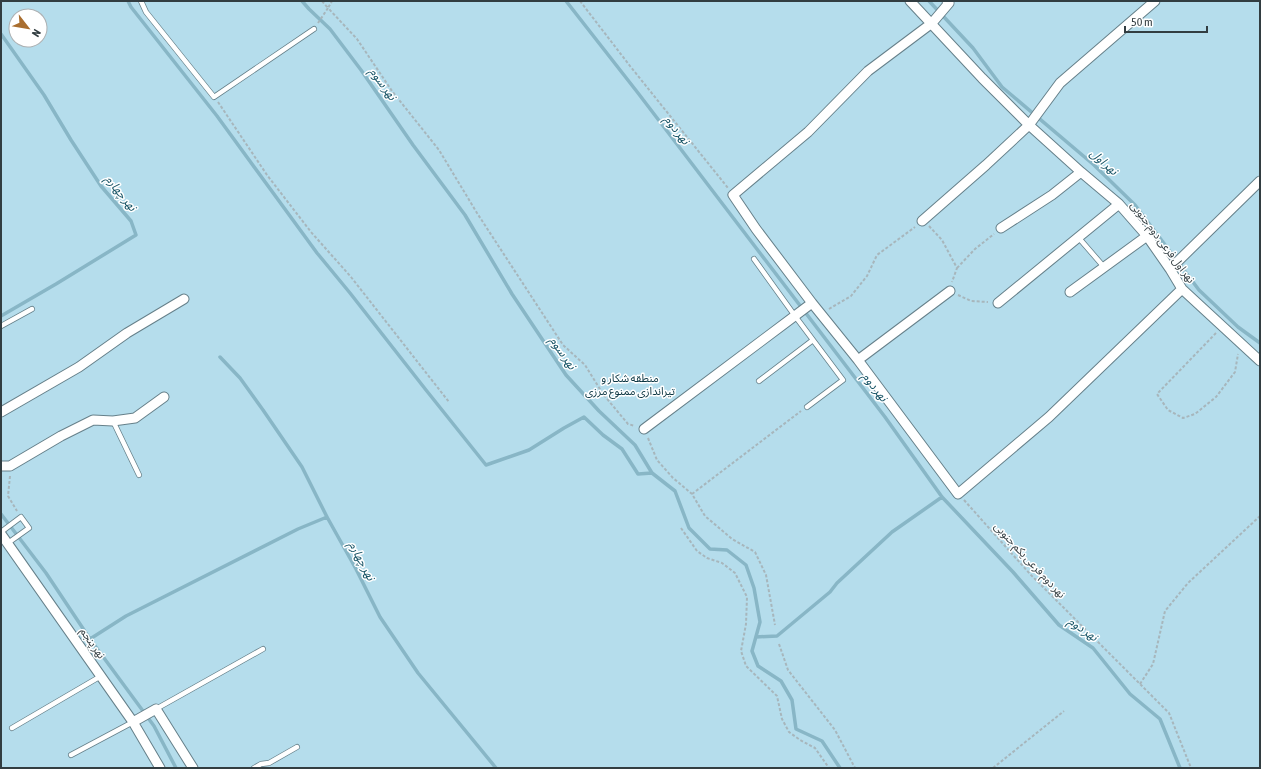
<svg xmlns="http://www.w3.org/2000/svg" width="1261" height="769" viewBox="0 0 1261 769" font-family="'Asap Condensed','Noto Sans Arabic',sans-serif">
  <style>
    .green { fill: #b5ddec; fill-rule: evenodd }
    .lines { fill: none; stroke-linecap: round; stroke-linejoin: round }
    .stream { stroke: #88b6c6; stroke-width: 3.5 }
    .service-casing { stroke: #66808a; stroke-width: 6 }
    .minor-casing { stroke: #66808a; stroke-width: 11 }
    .path { stroke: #a7b6bc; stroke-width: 2; stroke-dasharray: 3 2; stroke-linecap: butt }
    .service { stroke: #fff; stroke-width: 4.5 }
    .minor { stroke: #fff; stroke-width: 9 }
    .labels { text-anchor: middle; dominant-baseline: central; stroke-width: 3; stroke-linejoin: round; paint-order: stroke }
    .street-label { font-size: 11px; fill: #323d41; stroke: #fff }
    .park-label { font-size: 11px; fill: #093441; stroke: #fff }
    .water-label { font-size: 12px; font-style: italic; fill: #165365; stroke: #fff }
  </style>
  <rect width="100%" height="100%" fill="#e7f8fe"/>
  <path class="green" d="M1,1H1260V768H1ZM16,16H40V40H16Z"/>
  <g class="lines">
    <path class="stream" d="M128,1L131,7L217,116L317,253L350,293L426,390L486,465L529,450L564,428L584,417L603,435L622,449L638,474L652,473
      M302,1L309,9L330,29L361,70L413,145L465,215L512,294L566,375L599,411L635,445L652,473L675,491L689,528L710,549L727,550L746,565L754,588L760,622L752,651L758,666L781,681L792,700L796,729L822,741L840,768
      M566,1L638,93L885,417L942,497L1013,572L1059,625L1093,648L1130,694L1160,719L1180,768
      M929,1L973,48L1002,87L1094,165L1135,205L1199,290L1238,327L1260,343
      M1,34L44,95L71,140L101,186L131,221L136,235L56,284L1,316
      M220,357L240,378L263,410L302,467L327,517L356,569L380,617L418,673L496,768
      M1,514L46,573L90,639L154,726L176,768
      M756,637L777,636L830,592L837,583L892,532L942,497
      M90,639L126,616L298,529L327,517"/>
    <g class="service-casing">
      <path id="service" d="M141,1L146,12L214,97L314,29
        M1078,237L1104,267
        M754,259L795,316L843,380L807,407
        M1,326L32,309
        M759,381L813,340
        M113,421L139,475
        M1,532L21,517L29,528L8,543
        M156,709L263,649
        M12,728L101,676
        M71,755L133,722
        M254,768L261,764L269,763L297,747"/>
    </g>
    <g class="minor-casing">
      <path id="minor" d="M910,1L982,78L1029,125L1081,172L1119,204L1147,236L1170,269L1182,289L1260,361
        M947,1L949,3L932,23L868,71L808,132L733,195L756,229L812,303L858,360L958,494L1049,417L1182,289
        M922,221L986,165L1029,125L1060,83L1155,1
        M1001,228L1052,195L1081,172
        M1170,269L1260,181
        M1070,292L1147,236
        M998,303L1119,204
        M858,360L950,291
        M1,412L79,367L127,333L184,299
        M644,429L812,303
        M1,466H10L61,436L93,420L113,421L135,418L164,397
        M1,534L133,722L160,768
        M133,722L156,709L193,768"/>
    </g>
    <path class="path" d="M322,1L328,8L332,1
      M580,1L630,66L728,188
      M318,23L328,8L357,39L392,91L439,150L477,213L563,345L585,365L603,394L628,424L635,426
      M218,102L267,175L311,232L351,277L449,402
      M929,226L942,240L957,268L952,282
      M957,268L975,249L994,234
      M958,295L971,301L988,302
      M829,309L851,296L867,276L877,255L915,227
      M1216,333L1157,394L1168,410L1183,418L1195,414L1216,397L1235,372L1238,354
      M648,438L657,460L673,478L692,494L705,516L732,539L755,552L766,575L775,625
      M10,476L8,496L17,511
      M692,494L801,411
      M964,500L1030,574L1169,713L1191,768
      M681,528L697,551L707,558L722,563L735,573L747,597L746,624L741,651L746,666L777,696L782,719L789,732L800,740L815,748L829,768
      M779,644L788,670L835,730L855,768
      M1140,684L1153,664L1165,611L1188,583L1260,516
      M993,768L1064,711"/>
    <use href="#service" class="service"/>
    <use href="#minor" class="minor"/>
  </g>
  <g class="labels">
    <g class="street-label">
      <text transform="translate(1163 242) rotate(53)">نهر اول فرعی دوم جنوبی</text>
      <text transform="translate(1030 560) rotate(47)">نهر دوم فرعی یکم جنوبی</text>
      <text transform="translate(93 643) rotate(55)">نهر پنجم</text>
    </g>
    <g class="park-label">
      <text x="630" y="378">منطقه شکار و<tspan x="630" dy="13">تیراندازی ممنوع مرزی</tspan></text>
    </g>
    <g class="water-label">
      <text transform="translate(383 84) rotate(54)">نهر سوم</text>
      <text transform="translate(677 130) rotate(52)">نهر دوم</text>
      <text transform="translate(1104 162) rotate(42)">نهر اول</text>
      <text transform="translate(121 193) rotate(51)">نهر چهارم</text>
      <text transform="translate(563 353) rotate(55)">نهر سوم</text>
      <text transform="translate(875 387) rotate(52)">نهر دوم</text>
      <text transform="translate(362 561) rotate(62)">نهر چهارم</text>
      <text transform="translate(1083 629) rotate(35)">نهر دوم</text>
    </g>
  </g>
  <rect width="1261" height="769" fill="none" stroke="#323d41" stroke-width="4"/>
  <g transform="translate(28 28) rotate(121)"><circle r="19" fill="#ffffff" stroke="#adb1b3"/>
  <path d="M0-3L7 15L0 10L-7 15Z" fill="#a96e2f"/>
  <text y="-6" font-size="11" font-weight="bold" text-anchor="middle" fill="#323d41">N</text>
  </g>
  <path d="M1125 26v6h82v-6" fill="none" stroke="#323d41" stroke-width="2"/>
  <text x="1131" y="26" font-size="12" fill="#323d41" stroke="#ffffff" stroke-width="3" paint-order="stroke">50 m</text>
</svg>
